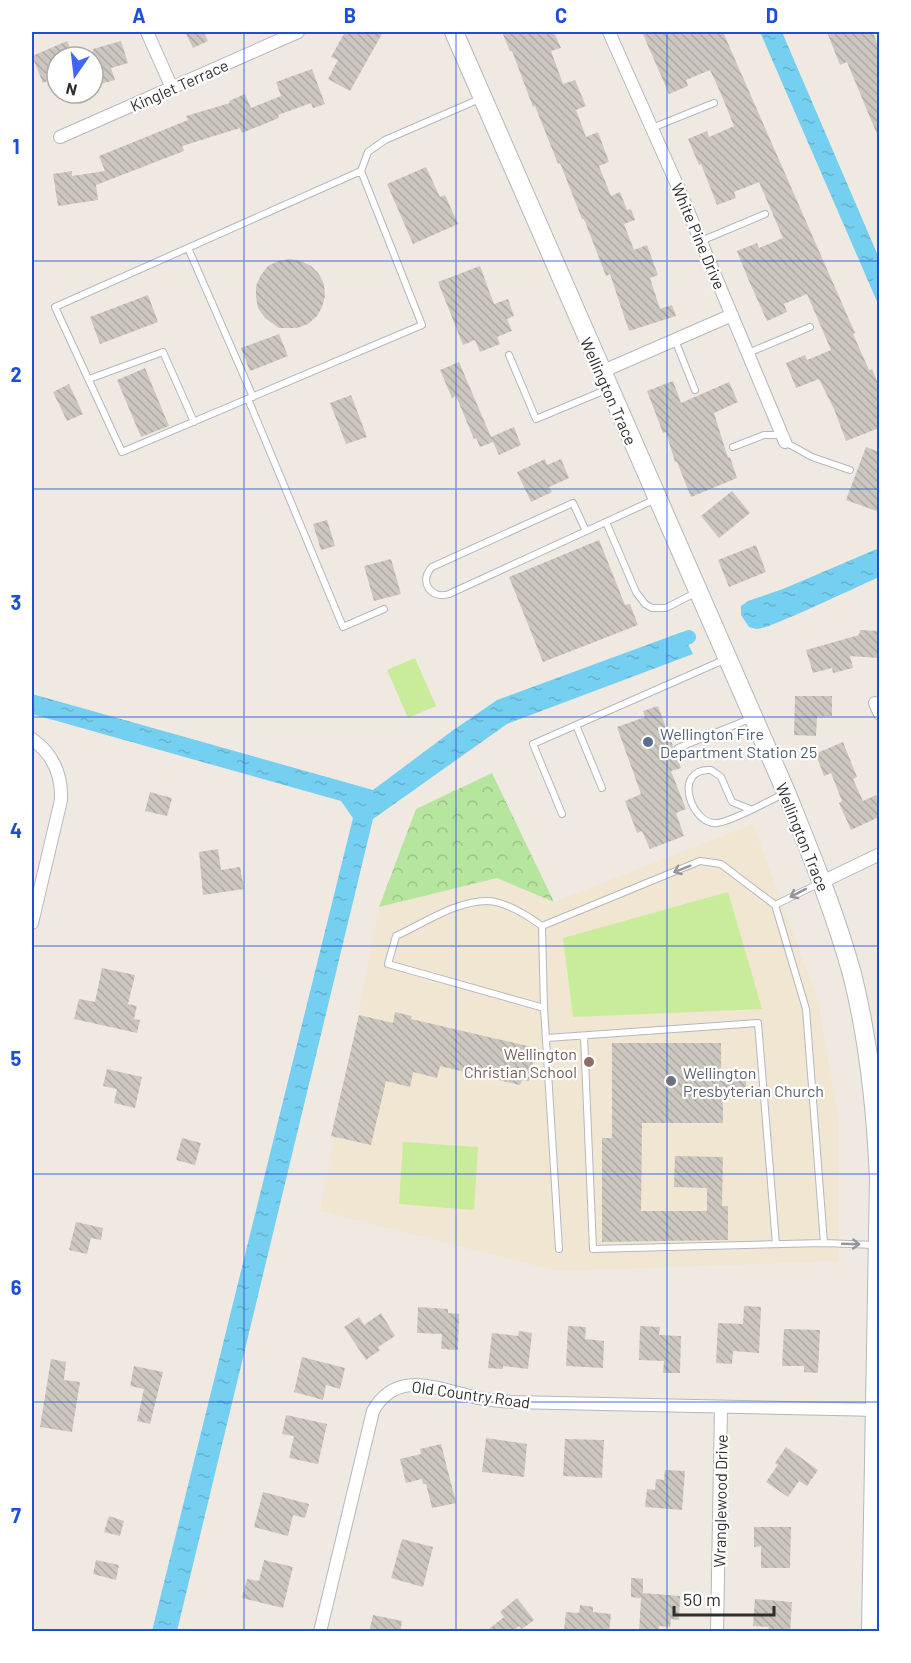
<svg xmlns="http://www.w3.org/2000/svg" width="911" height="1663" viewBox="0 0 911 1663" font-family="Barlow,sans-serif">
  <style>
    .education { fill: #f0e6d1 }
    .forest { fill: url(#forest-crowns) }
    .pitch { fill: #c9ec9a }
    .water { fill: url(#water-ripples) }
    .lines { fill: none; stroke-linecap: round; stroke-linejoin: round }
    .canal { stroke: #75cff0; stroke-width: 14 }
    .building { fill: url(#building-back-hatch) }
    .lane-casing { stroke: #b4b7c1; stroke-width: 8 }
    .street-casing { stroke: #b4b7c1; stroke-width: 14 }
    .secondary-casing { stroke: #b4b7c1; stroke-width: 20 }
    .lane { stroke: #fff; stroke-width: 6 }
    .street { stroke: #fff; stroke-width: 12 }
    .secondary { stroke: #fff; stroke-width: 18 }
    .oneway { stroke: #969696 }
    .grid { fill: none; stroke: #1d4ed8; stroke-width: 1.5; stroke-opacity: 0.55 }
    .service-dot { fill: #5c6f8a; stroke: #fff; stroke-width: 2 }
    .education-dot { fill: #8d6e63; stroke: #fff; stroke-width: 2 }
    .worship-dot { fill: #6b7280; stroke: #fff; stroke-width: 2 }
    .labels { text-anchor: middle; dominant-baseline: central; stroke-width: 4.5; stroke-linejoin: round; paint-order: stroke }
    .street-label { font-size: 16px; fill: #2e2e2e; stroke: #fff }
    .service-label { font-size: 16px; fill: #4e5e75; stroke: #fff; text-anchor: start }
    .education-label { font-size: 16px; fill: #785e54; stroke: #fff; text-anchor: end }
    .worship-label { font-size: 16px; fill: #5b616d; stroke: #fff; text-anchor: start }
    .neatline { fill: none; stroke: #1d4ed8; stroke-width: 2 }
    .grid-label { font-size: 20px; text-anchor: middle; font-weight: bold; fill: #1d4ed8 }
  </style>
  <defs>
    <pattern id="forest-crowns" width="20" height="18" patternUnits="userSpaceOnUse" patternTransform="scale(1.5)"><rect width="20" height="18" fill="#b6e59e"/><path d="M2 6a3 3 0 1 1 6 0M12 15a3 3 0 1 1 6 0" fill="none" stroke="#9dc588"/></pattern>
    <pattern id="water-ripples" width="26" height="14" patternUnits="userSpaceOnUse" patternTransform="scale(1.5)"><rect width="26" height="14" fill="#75cff0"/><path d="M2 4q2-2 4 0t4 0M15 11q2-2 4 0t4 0" fill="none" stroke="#66b2ce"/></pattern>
    <pattern id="building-back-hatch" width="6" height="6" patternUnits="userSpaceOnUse" patternTransform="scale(1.5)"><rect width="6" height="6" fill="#cbc7bf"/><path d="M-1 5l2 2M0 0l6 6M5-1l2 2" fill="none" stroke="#afaba4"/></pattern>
  </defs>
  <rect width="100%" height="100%" fill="#efe9e1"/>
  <path class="education" d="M753,824L818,1001L839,1122V1261L558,1271L320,1211L379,907L497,878L554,902Z"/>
  <path class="forest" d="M492,773L554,902L497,878L379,907L416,809Z"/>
  <path class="pitch" d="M415,658L436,706L408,718L387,670Z
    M728,892L762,1009L573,1017L563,938Z
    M403,1142L478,1147L474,1210L399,1204Z"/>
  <path class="water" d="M760,32H782L879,258V306Z
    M879,548V577C841,594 805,612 766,627L757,629L749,627L741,615V606L748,601L783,589Z
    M682,632L693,654L507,724L373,819L177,1631H152L353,818L341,801L32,714V694L373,790L452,731L497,700Z"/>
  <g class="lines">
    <path class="canal" d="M668,646L689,637"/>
  </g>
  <path class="building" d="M185,32H204L208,41L193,48Z
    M345,32H383L350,91L328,79L338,60L331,57Z
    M502,32H554L561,48L551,51L563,84L575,80L586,106L576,110L586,137L598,132L609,162L599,166L611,196L620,192L627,210L631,209L635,220L624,224L634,250L647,245L658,275L650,278L660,309L672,305L676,316L629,331L610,274L606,276L584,219H582L560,163L558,164L535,106L533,107L512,51H510Z
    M642,32H723L855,333L853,334L869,370L872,369L879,386V428L846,441L834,409L819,379L796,388L786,363L805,355L807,360L831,350L807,294L784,304L787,312L767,321L749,281L737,251L757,243L759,248L783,238L759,182L734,192L736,198L717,205L701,164L699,165L688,139L707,131L709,137L734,126L721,94L710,70L686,80L688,86L669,94Z
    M827,32H873L879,49V139L847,62L840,65Z
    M67,41L74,57H57V77L43,83L32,56Z
    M121,41L128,63L111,68L115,80L93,86V49Z
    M312,69L325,104L313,108L311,103L278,115L279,118L242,133L240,128L182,146L184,151L96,185L98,200L58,206L53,174L72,171V176L105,171L99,156L188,120L186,116L230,103L229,101L245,94L251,108L281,96L276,82Z
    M426,167L440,197L445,195L458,224L413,244L387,184Z
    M290,259L301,261L311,266L319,274L324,284L325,296L322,307L317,316L308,324L297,328H279L265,318L258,308L256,297V286L261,275L268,266L278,261Z
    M480,266L494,304L508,299L514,316L507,319L512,331L497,337L500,344L480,352L475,340L463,345L438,282Z
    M148,295L158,322L100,344L90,317Z
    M279,334L288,356L250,371L241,348Z
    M459,362L491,437L514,427L521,445L499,455L493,442L480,447L476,438L474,439L456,396L452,398L440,370Z
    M145,368L169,426L141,437L117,380Z
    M673,381L681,403L729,382L738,402L714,413L728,458L730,457L737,478L691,497L677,462H675L666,432L663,433L647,391Z
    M69,384L83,414L67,421L53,392Z
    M351,395L367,437L346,444L330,403Z
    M866,447L879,452V512L846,500Z
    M545,459L547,465L561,459L569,478L549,487L552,492L531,502L517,472Z
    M732,491L750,513L719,538L701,516Z
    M327,520L335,546L321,550L313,524Z
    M599,540L625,605L630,604L638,625L543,662L509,577Z
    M756,545L766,572L729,587L718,560Z
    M391,559L401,594L374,601L364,566Z
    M860,630L879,631V658L850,656L853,668L833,673L832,668L813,673L806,650L859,635Z
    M795,696H832V716H817L816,736L794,735Z
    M658,706L681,768L671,771L686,809L676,813L684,836L650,849L642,831L637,833L625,801L641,794L617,727L645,717L643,711Z
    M843,742L857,777L853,779L863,801L876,795L879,803V817L851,830L839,803L842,801L831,773L824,776L817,757V753Z
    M150,792L172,798L167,816L145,811Z
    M218,849L221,870L240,867L244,889L203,895L199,852Z
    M102,968L135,975L128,1004L137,1006L134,1019L140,1020L137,1033L74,1019L79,999L95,1002Z
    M395,1012L412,1016L411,1019L536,1048L529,1081L522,1080L520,1085L440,1066L437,1078L413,1072L410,1087L386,1081L371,1145L331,1136L359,1015L393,1023Z
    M612,1043H721V1071H746V1090H723V1123H642L641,1211H707V1188L674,1187L675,1156L723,1157L722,1206H728V1240L602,1242V1138H612Z
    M107,1069L142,1077L135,1108L114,1103L117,1089L103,1086Z
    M182,1138L201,1143L195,1165L176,1160Z
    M76,1222L103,1228L101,1240L91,1238L87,1254L69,1250Z
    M744,1306L761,1307L759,1353L733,1351L732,1364L716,1363L718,1323L743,1324Z
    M418,1307L448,1309V1313L459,1314L458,1350L441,1349L442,1334L417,1333Z
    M381,1313L395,1336L378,1347L380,1350L366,1360L344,1327L359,1317L364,1325Z
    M568,1326L586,1327L585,1339L604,1341L603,1368L566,1366Z
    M640,1326L660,1327L659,1335L681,1336L680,1373H663L664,1361L639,1360Z
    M784,1329L820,1330L818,1373L804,1372V1366H782Z
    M519,1331L532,1333L528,1369L503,1366V1369L488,1368L492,1333L518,1336Z
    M302,1357L345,1368L340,1389L326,1385L323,1400L294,1392Z
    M51,1359L66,1362L64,1380L80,1382L72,1432L40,1427Z
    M134,1366L163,1372L150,1424L137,1421L144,1389L130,1386Z
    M286,1415L327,1424L318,1464L289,1458L294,1436L282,1434Z
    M486,1438L527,1444L524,1477L482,1472Z
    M565,1439L604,1440L602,1478L563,1476Z
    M441,1444L456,1503L432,1508L426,1484H423L422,1479L406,1483L400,1459L421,1454L420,1449Z
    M786,1447L818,1470L807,1486L799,1481L788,1497L766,1482L778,1465L775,1463Z
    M665,1470L685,1471L682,1510L645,1507L647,1489L655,1490L656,1479L664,1480Z
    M263,1492L309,1504L305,1518L293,1515L288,1536L254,1527Z
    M109,1516L124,1521L120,1536L104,1532Z
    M754,1527H791L790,1568H761V1546L754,1547Z
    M402,1539L433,1547L423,1587L391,1578Z
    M96,1560L119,1565L116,1580L93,1574Z
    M264,1560L293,1567L283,1608L242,1598L247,1579L259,1581Z
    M631,1578L643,1579V1593L680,1596L679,1620L671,1619L670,1627L659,1626V1632H639L641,1598L631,1597Z
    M517,1598L534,1620L522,1629L519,1626L512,1632H485L504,1617L500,1612Z
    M755,1599L792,1602L790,1632H768L769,1627L753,1626Z
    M580,1605L593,1607V1612L611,1614L609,1632L564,1630L566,1612L579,1613Z
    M373,1615L402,1621L400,1632H369Z"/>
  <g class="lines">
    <g class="lane-casing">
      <path id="lane" d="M652,128L714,103
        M361,171L55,307L122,452L422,325L361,171L368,152L385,140L482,98
        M701,241L765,214
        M188,248L253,397
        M675,340L695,390
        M748,353L810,327
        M509,355L536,419L608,389
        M89,379L163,352L194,422
        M248,399L343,627L384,609
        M785,442L812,457L850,470
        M733,447L764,435H781
        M606,522L636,592L645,604L652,608H666L695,593
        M586,531L573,503L432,567C418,581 431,600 449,594L656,499
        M576,725L602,788
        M678,748L752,718
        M750,809L732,802L721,777L711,770C671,768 692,826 717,823C731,822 771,800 785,793
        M562,814L533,744L726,659
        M775,905L820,883
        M542,926L700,861L721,864L775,905L806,1009L824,1243
        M542,926C528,916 505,901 487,901C456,901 424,923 396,936L388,964L544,1008
        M542,926L544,1008L559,1249
        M584,1036L593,1249L824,1243L874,1245
        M547,1038L758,1023L776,1244"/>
    </g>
    <g class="street-casing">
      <path id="street" d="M147,32L172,88
        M609,32L678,187L785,442
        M60,137L298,32
        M601,372L732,315
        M875,703L880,714
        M32,739C53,754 62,775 61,800L32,923
        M822,882L880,854
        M320,1632L373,1411C396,1370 434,1388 470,1396C484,1400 498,1401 512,1402L880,1410
        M717,1632L721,1407"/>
    </g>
    <g class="secondary-casing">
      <path id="secondary" d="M454,32L786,792C810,852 835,912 852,974C869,1041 876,1109 879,1179L871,1632"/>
    </g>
    <use href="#lane" class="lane"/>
    <use href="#street" class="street"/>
    <use href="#secondary" class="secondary"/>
  </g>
  <defs><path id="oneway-shaft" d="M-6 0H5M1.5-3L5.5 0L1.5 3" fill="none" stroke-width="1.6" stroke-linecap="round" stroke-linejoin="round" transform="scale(1.5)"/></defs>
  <g class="oneway">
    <use href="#oneway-shaft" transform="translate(682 869) rotate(158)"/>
    <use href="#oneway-shaft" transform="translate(798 893) rotate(153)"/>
    <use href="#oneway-shaft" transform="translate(851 1244) rotate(2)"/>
  </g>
  <path class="grid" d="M244,32V1632M456,32V1632M667,32V1632M32,261H880M32,489H880M32,717H880M32,946H880M32,1174H880M32,1402H880"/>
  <circle class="service-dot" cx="648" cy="742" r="6"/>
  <circle class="education-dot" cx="589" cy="1062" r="6"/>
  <circle class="worship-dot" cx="671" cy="1081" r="6"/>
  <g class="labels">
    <g class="street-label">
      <text transform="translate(179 85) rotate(-24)">Kinglet Terrace</text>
      <text transform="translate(699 236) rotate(67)">White Pine Drive</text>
      <text transform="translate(609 391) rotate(66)">Wellington Trace</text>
      <text transform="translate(803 837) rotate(68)">Wellington Trace</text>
      <text transform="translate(471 1394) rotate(8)">Old Country Road</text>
      <text transform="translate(720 1501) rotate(-89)">Wranglewood Drive</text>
    </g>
    <g class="service-label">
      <text x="660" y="733">Wellington Fire<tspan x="660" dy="18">Department Station 25</tspan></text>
    </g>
    <g class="education-label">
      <text x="577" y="1053">Wellington<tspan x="577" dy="18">Christian School</tspan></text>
    </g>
    <g class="worship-label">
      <text x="683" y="1072">Wellington<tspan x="683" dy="18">Presbyterian Church</tspan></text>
    </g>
  </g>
  <rect width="911" height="1663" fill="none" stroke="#ffffff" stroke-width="66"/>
  <g transform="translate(75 75) rotate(194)"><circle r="28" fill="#ffffff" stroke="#ababab" stroke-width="1.5"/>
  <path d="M0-4.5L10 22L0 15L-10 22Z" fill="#4264fb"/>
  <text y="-9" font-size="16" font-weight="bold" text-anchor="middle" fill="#2e2e2e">N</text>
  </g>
  <path d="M674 1606v9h100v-9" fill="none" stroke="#2e2e2e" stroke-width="3"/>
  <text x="683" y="1606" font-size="18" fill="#2e2e2e" stroke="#ffffff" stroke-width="4.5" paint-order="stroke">50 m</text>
  <rect x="33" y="33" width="845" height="1597" class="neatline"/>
  <g class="grid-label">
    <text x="139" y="23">A</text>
    <text x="350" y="23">B</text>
    <text x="561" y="23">C</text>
    <text x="772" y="23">D</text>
    <text x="16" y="154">1</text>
    <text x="16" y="382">2</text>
    <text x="16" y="610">3</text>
    <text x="16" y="838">4</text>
    <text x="16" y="1066">5</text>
    <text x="16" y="1295">6</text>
    <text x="16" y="1523">7</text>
  </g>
</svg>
